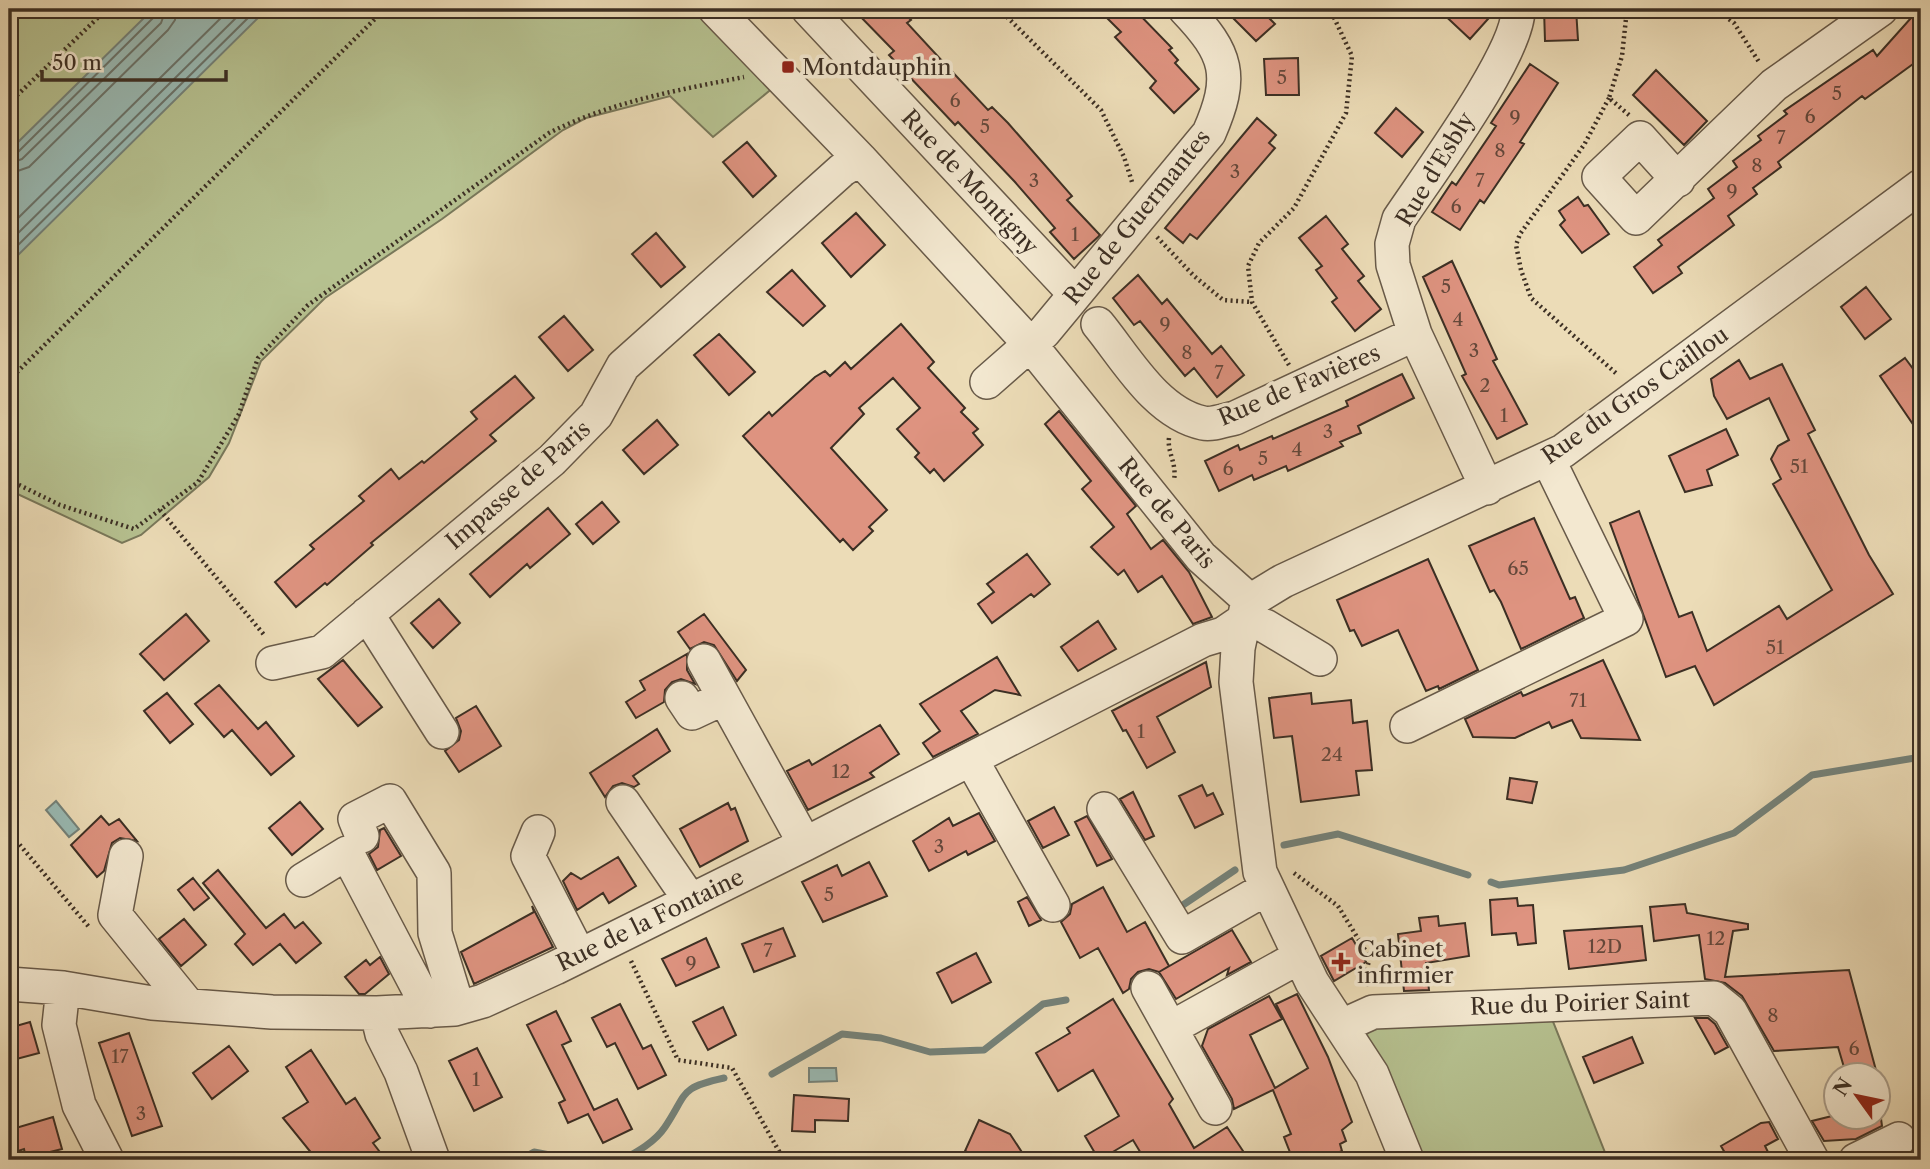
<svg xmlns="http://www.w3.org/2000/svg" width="1930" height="1169" viewBox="0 0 1930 1169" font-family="'Libre Caslon Text',serif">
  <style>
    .green { fill: #b6c190; stroke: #79785a; stroke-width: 2 }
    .water { fill: #99bab4; stroke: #74827a; stroke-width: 2 }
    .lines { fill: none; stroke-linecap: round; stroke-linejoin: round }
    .shore { stroke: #6a746c; stroke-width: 2 }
    .stream { stroke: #74827a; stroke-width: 7 }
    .building { fill: #de9380; stroke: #3c2f24; stroke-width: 2 }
    .minor-casing { stroke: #685a49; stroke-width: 36 }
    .path { stroke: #3c2f24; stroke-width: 4.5; stroke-dasharray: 2 3.5; stroke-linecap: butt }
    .minor { stroke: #f3e8d0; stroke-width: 33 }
    .poi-dot { fill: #8f2418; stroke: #f3e8d0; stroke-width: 2.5 }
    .labels { text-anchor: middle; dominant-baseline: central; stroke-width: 7; stroke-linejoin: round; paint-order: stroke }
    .number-label { font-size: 19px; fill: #64483b }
    .poi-label { font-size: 23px; fill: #3c2f24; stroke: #f3e8d0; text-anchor: start }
    .street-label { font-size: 23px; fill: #3c2f24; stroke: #f3e8d0 }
  </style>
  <rect width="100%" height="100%" fill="#ecdcb7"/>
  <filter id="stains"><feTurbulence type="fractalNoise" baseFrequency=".00286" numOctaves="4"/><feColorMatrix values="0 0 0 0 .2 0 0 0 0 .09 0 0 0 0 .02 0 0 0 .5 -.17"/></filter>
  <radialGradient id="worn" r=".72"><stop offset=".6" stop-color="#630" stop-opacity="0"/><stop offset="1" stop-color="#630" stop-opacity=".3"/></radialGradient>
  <path class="green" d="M9,9H700L774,87L713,137L670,96L586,118L563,130L442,219L325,298L261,361L229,443L209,477L141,535L122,543L9,490Z
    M1550,1014L1608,1160H1418L1365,1040L1370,1027Z"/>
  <path class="water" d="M153,9H267L10,263L9,151Z
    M56,801L79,829L69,837L46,810Z
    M809,1068H836L837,1081L809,1082Z"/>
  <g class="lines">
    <path class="shore" d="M9,155L17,153L154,17L157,9
      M9,164L22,159L161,23L166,9
      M9,174L29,167L168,30L175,20L176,9
      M9,227L230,9
      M9,242L245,9
      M9,254L257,9"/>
    <path class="stream" d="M1284,845L1338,834L1468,875
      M1491,882L1499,885L1624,870L1734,833L1812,775L1921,757
      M1177,909L1235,870
      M772,1074L842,1034L881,1038L930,1052L984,1050L1043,1004L1066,1000
      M519,1160L534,1152L576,1160
      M622,1160C637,1152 655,1142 665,1127C688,1093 678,1088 724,1078"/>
  </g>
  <path class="building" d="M853,9H900L911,20L907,23L944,63L988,110L992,107L1008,123L1072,196L1067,200L1100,235L1098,237L1074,259L1050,232L1055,228L1015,182L958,122L955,125L889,55L894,51Z
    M1098,9H1134L1172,48L1169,50L1178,60L1175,63L1199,89L1174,113L1150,88L1156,81L1115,37L1121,32Z
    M1224,9H1260L1275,24L1256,41Z
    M1438,9H1497L1470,39Z
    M1544,9H1576L1578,40L1545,41Z
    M1919,9L1921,55L1913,64L1865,99L1862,96L1778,162L1781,167L1753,188L1757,194L1728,216L1734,225L1678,267L1682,273L1653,293L1634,267L1662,245L1658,240L1714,198L1708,189L1737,167L1733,161L1761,140L1758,136L1787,114L1784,111L1873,50L1877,56Z
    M1298,58L1299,95H1266L1264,59Z
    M1530,64L1558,83L1520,142L1524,144L1484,203L1480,200L1460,230L1432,212L1452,182L1456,185L1496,126L1491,123Z
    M1656,70L1707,121L1684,145L1633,95Z
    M1396,108L1423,132L1402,157L1375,133Z
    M1257,118L1276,135L1269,143L1275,148L1197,239L1190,234L1183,243L1165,228Z
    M747,142L776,176L753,197L723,162Z
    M1578,197L1584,206L1588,205L1609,234L1582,253L1560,225L1565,220L1559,211Z
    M856,213L885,245L851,277L822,243Z
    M1326,216L1348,244L1342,249L1364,276L1358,281L1381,309L1355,331L1332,302L1337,298L1316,270L1322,266L1299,238Z
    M656,233L685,267L661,287L632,254Z
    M1452,261L1497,359L1493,361L1527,424L1497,439L1462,376L1466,374L1423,277Z
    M792,270L825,306L803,326L767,292Z
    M1138,275L1162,304L1167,299L1212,354L1221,346L1244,375L1217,397L1194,368L1185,376L1140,321L1134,325L1113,298Z
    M1866,287L1891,319L1865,339L1841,307Z
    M564,316L593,350L568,371L539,337Z
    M901,324L934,362L928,368L965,408L961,412L978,429L973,433L983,445L944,481L934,469L930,473L915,457L919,453L897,429L920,408L893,378L859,408L864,414L831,448L887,510L869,527L873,531L853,550L843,539L840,542L743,436L769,412L772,416L815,377L825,371L830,376L845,362L851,369Z
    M719,334L755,372L729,395L694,355Z
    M1905,358L1914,370L1921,365V436L1880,376Z
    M1739,360L1750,379L1782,364L1815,430L1808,434L1869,555L1893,594L1714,705L1695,666L1666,677L1610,523L1639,511L1679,617L1692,612L1707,651L1779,606L1787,619L1832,590L1773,484L1781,479L1771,459L1778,446L1789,440L1769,398L1727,419L1714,396L1711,379Z
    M1402,374L1414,398L1358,426L1361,433L1340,442L1343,446L1288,471L1286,466L1254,480L1252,475L1219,491L1205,461L1238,445L1240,450L1272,436L1273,439L1348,406L1346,401Z
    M515,376L534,398L490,435L496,441L371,543L373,545L327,585L325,583L296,607L275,582L314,549L310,545L364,501L359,496L391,469L399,479L422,461L424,463L477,419L471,412Z
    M1059,411L1136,506L1127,514L1151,549L1163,540L1189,572L1212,617L1193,624L1162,576L1138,592L1124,570L1118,575L1091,547L1114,527L1082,489L1091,481L1045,424Z
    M657,420L678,445L644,474L623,450Z
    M1726,429L1738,455L1707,470L1712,485L1685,492L1669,456Z
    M602,502L619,522L593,544L576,524Z
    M548,508L570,534L530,568L527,564L490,597L470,574Z
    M1534,518L1570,599L1575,597L1584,618L1521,649L1501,602L1494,590L1490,592L1469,546Z
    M1027,554L1050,584L1034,597L1031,594L992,623L978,604L994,592L987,584Z
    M1428,559L1478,670L1439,689L1438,686L1426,691L1398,630L1362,646L1354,630L1350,631L1337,600Z
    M439,599L460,623L433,648L411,623Z
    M186,614L209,641L164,680L140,654Z
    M704,614L746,670L737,681L714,645L704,642L690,649L678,632Z
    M1098,621L1116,649L1078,671L1061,647Z
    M687,654V670L695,684L681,679L672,682L665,690L664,702L636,718L626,702L645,690L640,681Z
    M997,657L1020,695L995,690L961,711L978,734L933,757L923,743L940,731L920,704Z
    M343,660L382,707L358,726L318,679Z
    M1603,660L1640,740L1581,738L1572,720L1552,728L1549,722L1515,738L1473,737L1465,719L1521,692L1523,696Z
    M1206,662L1211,687L1157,717L1175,752L1147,768L1126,730L1123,731L1112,711Z
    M219,685L258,729L266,722L294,756L271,775L232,730L224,737L195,704Z
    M167,693L193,724L170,743L144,711Z
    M1311,693L1312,704L1351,700L1353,723L1367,721L1372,770L1356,771L1359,795L1301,802L1292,736L1274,738L1269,698Z
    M476,706L501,746L459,772L445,751L459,740L461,731L456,718Z
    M880,725L899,754L870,773L874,777L808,810L787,771L809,760L812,765Z
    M657,729L670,751L633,776L639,784L634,787L622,783L613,786L605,797L590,773Z
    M1510,778L1537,782L1532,803L1507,799Z
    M1202,785L1207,796L1213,793L1223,814L1195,828L1179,796Z
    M1133,792L1154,836L1145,840L1120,799Z
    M300,802L323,829L292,855L269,828Z
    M728,803L731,810L735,808L748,841L700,867L680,829Z
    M1054,807L1069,835L1043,848L1028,821Z
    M979,813L995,841L968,855L966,851L929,871L913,841L949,818L953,826Z
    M101,816L109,825L119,819L137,841L120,838L112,843L104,871L97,877L71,845Z
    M1087,816L1112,859L1097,866L1075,822Z
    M384,828L401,856L377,870L369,854L378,847L380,830Z
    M618,857L636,886L609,903L603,893L577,910L563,881L571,873L581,879Z
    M869,862L887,896L823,922L802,882L837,865L842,876Z
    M218,870L266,928L284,914L295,928L303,922L321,943L296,963L280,944L253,965L235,944L245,934L203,883Z
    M193,878L209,898L194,910L178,890Z
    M1103,887L1127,932L1145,922L1169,966L1159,972L1149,969L1138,972L1131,979L1129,989L1123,993L1098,948L1080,958L1061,922L1070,914L1072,904Z
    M1027,897L1041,920L1029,926L1018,902Z
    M1517,898L1518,906L1533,905L1536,943L1518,945L1516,933L1492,935L1490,900Z
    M1685,904L1687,913L1748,924V929L1733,931L1725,977L1849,970L1877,1074H1846L1838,1047L1774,1051L1742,996L1725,983L1705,979L1699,935L1654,941L1650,907Z
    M532,906L553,947L474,984L461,952L534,912Z
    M1438,916L1439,926L1465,923L1469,956L1426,963L1429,990L1404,991L1398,934L1421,931L1419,918Z
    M184,919L206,945L181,966L159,939Z
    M1642,926L1646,960L1569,969L1564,931Z
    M783,928L795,956L754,972L742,944Z
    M1232,930L1251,962L1227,975L1229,968L1176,999L1159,972Z
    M706,938L719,967L676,986L662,959Z
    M1352,938L1366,962L1334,981L1321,956Z
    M976,953L991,982L952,1003L937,973Z
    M380,957L389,974L365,994H359L345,977L366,960L370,965Z
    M1297,994L1328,1057L1352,1122L1342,1130L1346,1141L1340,1144L1342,1151L1330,1156L1332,1160H1293L1284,1137L1291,1134L1273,1090L1234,1109L1232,1099L1202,1046L1208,1029L1269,996L1282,1019L1250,1035L1275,1088L1308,1068L1276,1004Z
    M1113,999L1173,1099L1169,1104L1194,1148L1227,1127L1249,1160H1145L1133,1140L1099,1160L1085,1136L1119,1116L1093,1070L1058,1091L1036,1053L1070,1033L1067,1028Z
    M620,1004L643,1049L651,1045L666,1075L638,1089L615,1043L607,1047L592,1018Z
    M723,1007L736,1035L708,1050L693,1022Z
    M556,1011L571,1041L562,1045L594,1110L617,1099L632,1129L603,1143L588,1114L568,1123L559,1103L565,1100L527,1025Z
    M1695,1018H1708L1715,1024L1728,1047L1715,1054Z
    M30,1022L39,1053L9,1061V1028Z
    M129,1033L162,1126L132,1136L99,1043Z
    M1632,1037L1643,1063L1594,1083L1583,1057Z
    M229,1046L248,1071L212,1099L193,1073Z
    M477,1048L502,1097L474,1111L449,1061Z
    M311,1050L346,1104L355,1098L380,1138L373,1143L386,1160H317L283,1118L308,1102L286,1067Z
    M794,1095L849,1099L848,1121L815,1120V1132L792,1131Z
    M1878,1111H1880L1882,1126L1856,1139L1824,1141L1812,1121L1836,1115L1878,1116Z
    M53,1117L62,1149L26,1158L24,1149L9,1154V1130Z
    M979,1120L1010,1134L1027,1160H983L965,1151Z
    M1769,1122L1778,1139L1765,1146L1768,1152L1753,1160H1729L1721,1146L1761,1123Z"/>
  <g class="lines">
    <g class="minor-casing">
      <path id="minor" d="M715,9L860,159L1029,343L1201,557L1250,601
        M808,9L1075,294
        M1678,180L1640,138L1599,177L1636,218L1774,85L1881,9
        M1098,324C1126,358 1156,413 1203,423C1212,425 1225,420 1235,418L1415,334
        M987,382L1044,332L1209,133C1234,76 1228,54 1185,9
        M1487,488L1415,334L1393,265L1392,244L1399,219C1426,178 1520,52 1518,9
        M1250,601L1283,581L1563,451L1921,186
        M1246,610L1238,648L1236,682L1260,872L1312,982L1372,1074L1407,1160
        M367,614L442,732
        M1265,626L1320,659
        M704,661L805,844
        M273,663L322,652L552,460L596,415L623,366L842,170L860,159
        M682,698L692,713L724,698
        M1407,726L1626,619L1548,459
        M971,759L1053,905
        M623,802L690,900
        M1104,809L1182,937L1267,888
        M538,832L528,856L579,955
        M362,836L355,819L390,801L434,873L435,933L458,1008
        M126,856L115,915L188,1005
        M303,880L347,853L430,1011
        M9,984L63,988L152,1003L272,1012L377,1013L455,1009L483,1001L555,968L805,844L1203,640L1223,634L1242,621
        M63,988L59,1025L79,1105L107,1160
        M1148,988L1215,1108
        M377,1013L382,1034L401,1072L433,1160
        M1342,1026L1373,1012L1714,998L1730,1011L1812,1160
        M1171,1028L1299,957
        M1856,1160L1899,1139"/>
    </g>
    <path class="path" d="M999,9L1101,110L1124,157L1132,182
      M1627,9L1622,56L1609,98L1629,115
      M1716,9L1734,23L1759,62
      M1609,98L1584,145L1520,234L1516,245L1521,270L1531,298L1618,375
      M9,103L107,9
      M1917,221L1921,234
      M1157,237L1194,276L1223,300L1252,302
      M1289,365L1252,302L1248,266L1259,243L1294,208L1346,113L1352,56L1330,9
      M9,380L385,9
      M1169,438C1167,452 1177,463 1174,480
      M9,480L60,505L134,529L198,482L239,414L258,358L308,305L549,133C610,102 678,90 744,77
      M160,510L265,636
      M9,832L89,927
      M1294,873L1338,906L1370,958L1366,971L1369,986
      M631,961L678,1060L732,1068L784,1160"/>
    <use href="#minor" class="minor"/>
  </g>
  <g class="poi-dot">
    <rect x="781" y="60" width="14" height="14" rx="3.5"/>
    <path d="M1337.5 951.5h7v7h7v7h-7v7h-7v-7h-7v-7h7z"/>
  </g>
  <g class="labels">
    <g class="number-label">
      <text x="1282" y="77">5</text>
      <text x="1837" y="93">5</text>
      <text x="955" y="100">6</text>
      <text x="1810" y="116">6</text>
      <text x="1515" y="117">9</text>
      <text x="985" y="126">5</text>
      <text x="1781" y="137">7</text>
      <text x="1500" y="150">8</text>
      <text x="1757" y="165">8</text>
      <text x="1235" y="171">3</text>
      <text x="1034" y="180">3</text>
      <text x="1480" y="180">7</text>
      <text x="1732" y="191">9</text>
      <text x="1456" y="206">6</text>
      <text x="1075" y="234">1</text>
      <text x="1446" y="286">5</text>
      <text x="1458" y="319">4</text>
      <text x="1165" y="324">9</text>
      <text x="1474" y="350">3</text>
      <text x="1187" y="352">8</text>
      <text x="1219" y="372">7</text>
      <text x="1485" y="385">2</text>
      <text x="1504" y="415">1</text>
      <text x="1328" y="431">3</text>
      <text x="1297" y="449">4</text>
      <text x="1263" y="458">5</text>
      <text x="1799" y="466">51</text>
      <text x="1228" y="468">6</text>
      <text x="1518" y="568">65</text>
      <text x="1775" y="647">51</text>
      <text x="1578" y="700">71</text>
      <text x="1141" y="731">1</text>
      <text x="1332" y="754">24</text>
      <text x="841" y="771">12</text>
      <text x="939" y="846">3</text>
      <text x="829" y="894">5</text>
      <text x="1716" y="938">12</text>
      <text x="1605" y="946">12D</text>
      <text x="768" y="950">7</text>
      <text x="691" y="963">9</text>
      <text x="1773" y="1015">8</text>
      <text x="1854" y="1048">6</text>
      <text x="120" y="1056">17</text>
      <text x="476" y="1079">1</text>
      <text x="141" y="1113">3</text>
    </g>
    <g class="poi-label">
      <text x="802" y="67">Montdauphin</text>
      <text x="1357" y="949">Cabinet<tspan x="1357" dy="26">infirmier</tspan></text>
    </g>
    <g class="street-label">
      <text transform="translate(1435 169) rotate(-59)">Rue d'Esbly</text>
      <text transform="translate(970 182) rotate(47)">Rue de Montigny</text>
      <text transform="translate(1137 217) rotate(-51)">Rue de Guermantes</text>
      <text transform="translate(1299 385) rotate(-23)">Rue de Favières</text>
      <text transform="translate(1635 395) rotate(-35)">Rue du Gros Caillou</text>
      <text transform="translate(518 485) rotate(-41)">Impasse de Paris</text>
      <text transform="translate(1167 513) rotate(50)">Rue de Paris</text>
      <text transform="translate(650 920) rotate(-26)">Rue de la Fontaine</text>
      <text transform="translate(1580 1003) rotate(-2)">Rue du Poirier Saint</text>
    </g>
  </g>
  <rect width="1930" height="1169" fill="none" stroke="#ecdcb7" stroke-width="35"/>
  <rect x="10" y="10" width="1909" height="1148" fill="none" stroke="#3c2f24" stroke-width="3.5"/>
  <rect x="18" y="18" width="1895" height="1134" fill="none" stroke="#3c2f24" stroke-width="2"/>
  <g transform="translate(1857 1096) rotate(303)"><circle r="33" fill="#f3e8d0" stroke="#aa9e8b" stroke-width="2"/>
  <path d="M0-5L12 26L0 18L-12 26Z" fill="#8f2418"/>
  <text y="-10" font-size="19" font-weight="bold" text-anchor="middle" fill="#3c2f24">N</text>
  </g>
  <path d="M42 70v10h184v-10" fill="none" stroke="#3c2f24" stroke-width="3.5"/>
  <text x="52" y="70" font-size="21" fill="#3c2f24" stroke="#f3e8d0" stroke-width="5" paint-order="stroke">50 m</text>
  <rect width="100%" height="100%" filter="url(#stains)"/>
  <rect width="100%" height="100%" fill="url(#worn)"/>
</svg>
